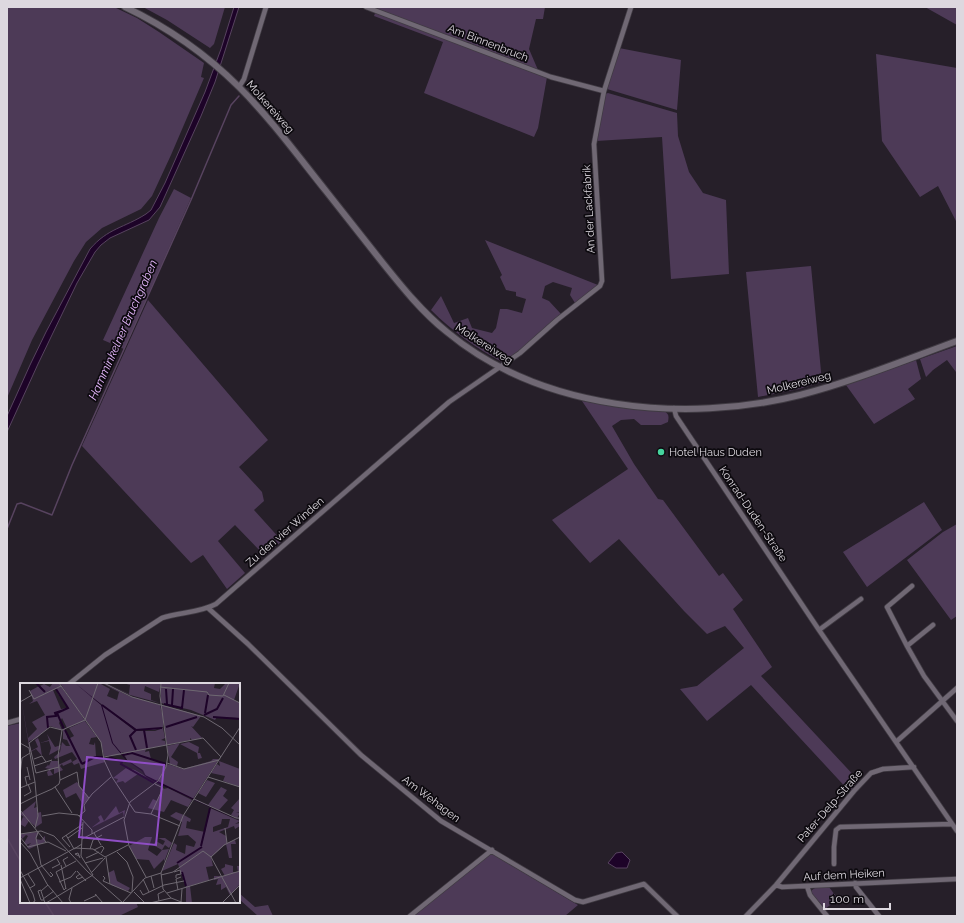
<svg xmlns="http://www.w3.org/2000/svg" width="964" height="923" viewBox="0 0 964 923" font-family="Raleway,sans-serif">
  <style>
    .green { fill: #4d3a57 }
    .water { fill: #1d0328; stroke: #57435f }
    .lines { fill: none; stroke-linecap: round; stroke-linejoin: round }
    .stream { stroke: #57435f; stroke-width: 1.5 }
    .street-casing { stroke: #403b43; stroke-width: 6 }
    .secondary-casing { stroke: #403b43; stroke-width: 8 }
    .street { stroke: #706874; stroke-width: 4.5 }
    .secondary { stroke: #706874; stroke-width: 6 }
    .poi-dot { fill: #46d49e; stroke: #0d0a0f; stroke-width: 1.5 }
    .labels { text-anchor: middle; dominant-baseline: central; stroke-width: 3.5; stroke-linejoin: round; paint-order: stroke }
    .street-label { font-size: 11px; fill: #ddd8df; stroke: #0d0a0f }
    .poi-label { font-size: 11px; fill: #ddd8df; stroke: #0d0a0f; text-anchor: start }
    .water-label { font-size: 12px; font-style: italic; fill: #e4b6fc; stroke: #0d0a0f }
    .inset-river { fill: none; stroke: #1d0328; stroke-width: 2 }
    .inset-road { fill: none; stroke: #6f6972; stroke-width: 1 }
    .view { fill: #8f4ec5; fill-opacity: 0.15; stroke: #8f4ec5; stroke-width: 2 }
    .inset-edge { fill: none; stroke: #ddd8df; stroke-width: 2 }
  </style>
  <rect width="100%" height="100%" fill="#261f29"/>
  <path class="green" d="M7,7H114L137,18L159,32L204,63L201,77L204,78L171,155L152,196L141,209L102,228L86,242L74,261L32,340L7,398Z
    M143,7H225L214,44L210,48L167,20Z
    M375,7H545L543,19H536L529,49L538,70L467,42L465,45L547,77L538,128L534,137L424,93L443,42L374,16L377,8Z
    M925,7H957V25Z
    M619,48L681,60L677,110L607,89Z
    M876,54L957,68V223L938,186L920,197L882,141Z
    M608,93L677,113L678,136L689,172L703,193L726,200L729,274L671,279L662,137L596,141L605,94Z
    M174,189L191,198L124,349L103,340L159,218Z
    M485,240L598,285L575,303L570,295L572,288L553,282L545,286L542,298L549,301L561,314L521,350L502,362C476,348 452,331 431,310L441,296L454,323L468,318L472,328L492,333L496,328L500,309H507L522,313L526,299L516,296V292L506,290L500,277L502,275Z
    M811,266L822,382L799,389L758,397L746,272Z
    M148,300L268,440L239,467L262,492L264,501L254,510L282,541L265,556L235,525L218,541L245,573L227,589L203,555L191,563L82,446Z
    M957,346V371L956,372L947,360L933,370L926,377L920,359Z
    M916,360L921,379L908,389L915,399L874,424L846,385Z
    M582,401L630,409L664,411C669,414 669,416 668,422L661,425H641L634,419L621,420L612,426L634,464L658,499L663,500L719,576L723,573L743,600L733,609L772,667L761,676L859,781L850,792L751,685L707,721L680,689L697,686L744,648L725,626L707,634L684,611L619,539L590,563L552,520L628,469Z
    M924,502L942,530L867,587L843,552Z
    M957,524V616L951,620L907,560L943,532Z
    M21,723V902H136L138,907L119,916H7V726Z
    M491,853L578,905L565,916H412Z
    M829,887L838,899L825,909L812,894V890L815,888Z
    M239,893L255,907L268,905L273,916H258L239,899Z"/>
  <path class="water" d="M234,7H239L215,82L201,116L160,207L149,220L110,238L101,245L95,252L77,283L38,364L7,432V416L30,365L46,332L90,249C108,228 124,228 146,214L151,210L165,183L205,92L221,49Z
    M622,852L630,860L627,868H616L608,863L616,853Z"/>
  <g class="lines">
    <path class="stream" d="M7,529L17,504L21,503L52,515L72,465L191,200L231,105L239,96
      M7,838L21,862
      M45,902L54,916"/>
    <g class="street-casing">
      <path id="street" d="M366,7L551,77L604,91
        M239,87L244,79L266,7
        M674,408L676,416L819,630L957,831
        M912,586L887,607L907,646L933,625
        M208,608L248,644L361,755L441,821L575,900L583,902L644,884L677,916
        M819,630L861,599
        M907,646L924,676L957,721
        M69,684L105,655L162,618C180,612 199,613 216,604L449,402L520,353L557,320L600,286L602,281L594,144L604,91L631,7
        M7,723L21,719
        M896,742L957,688
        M834,864V847L836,830L840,827L952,824
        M855,883L856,887L879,916
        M776,885L782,887L957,879
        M807,886L810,895L827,916
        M410,916L492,850
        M746,916L776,885L854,791L871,773L883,769L914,767"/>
    </g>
    <g class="secondary-casing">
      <path id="secondary" d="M125,7C167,27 206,54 239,87C271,119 298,156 326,191C345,215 364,239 382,262C402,287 422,312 447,332C541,410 685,424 800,395C854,381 905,360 957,341"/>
    </g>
    <use href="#street" class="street"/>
    <use href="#secondary" class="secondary"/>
  </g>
  <circle class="poi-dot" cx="661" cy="452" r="4"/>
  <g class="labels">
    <g class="street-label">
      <text transform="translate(488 43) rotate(21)">Am Binnenbruch</text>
      <text transform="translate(270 107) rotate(49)">Molkereiweg</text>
      <text transform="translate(589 209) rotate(-93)">An der Lackfabrik</text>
      <text transform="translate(484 344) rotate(33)">Molkereiweg</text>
      <text transform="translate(799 383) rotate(-14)">Molkereiweg</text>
      <text transform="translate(753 514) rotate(56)">Konrad-Duden-Straße</text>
      <text transform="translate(285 532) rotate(-41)">Zu den vier Winden</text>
      <text transform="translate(431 799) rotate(37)">Am Wehagen</text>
      <text transform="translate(830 806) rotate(-49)">Pater-Delp-Straße</text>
      <text transform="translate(844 875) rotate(-3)">Auf dem Heiken</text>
    </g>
    <g class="poi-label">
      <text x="669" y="452">Hotel Haus Duden</text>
    </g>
    <g class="water-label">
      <text transform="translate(123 330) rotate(-66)">Hamminkelner Bruchgraben</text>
    </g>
  </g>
  <g transform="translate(20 683)">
    <rect width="220" height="220" fill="#261f29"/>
    <path d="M33,0H39L55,23L40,0H79L90,6L87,13L97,17L99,9L93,6L82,0H83L109,13L140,22L142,30V22L171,30L181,33L173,44L171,43L182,55L172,57L170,55V57L147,62L143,34V44L134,47L116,46L70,13L115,48H135L143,45L145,55L141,57L145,58L146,62L126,66L125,69L129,68L131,76L147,81L140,95L136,98L126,93L123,87L107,77L103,69L101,72L84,73L81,59L57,25L65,38L47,45L42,35L39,40L42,47L30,43L17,55L9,58L11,68L18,64L15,57L18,55L20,60L29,57L27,51L35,64L41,62L40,66L29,72L31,65L29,58L20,60L22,73L16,66L10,69L0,9L8,55L17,46L12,39L25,32L17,18L9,21L13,18L10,8L19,3L23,6L20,3L24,1L30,4ZM36,6L38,11L48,25L41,26L33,7ZM86,0L109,11L110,2L103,0H195L194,5L200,6L206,0H220L214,17L220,20V35L197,34L195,37L171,27L141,20V0L139,9L125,3L124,8L131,11V17L140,20L121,15L110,12ZM65,38L77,54L71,55L69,61L74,62L75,59L76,73L83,74L85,79L61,86L59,80L54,82L52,79L43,83L42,81L40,83L43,87L34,91V85L30,87L33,92L28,93L27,89L30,86L25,85L28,82L26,79L29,83L31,78H38V82L51,76L52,79L57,76L52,69L35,76L34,74L40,69L42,59L46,63H50L47,57L43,56V47L45,46L48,56L54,53L49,45ZM169,59L179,64L178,70H180L182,75L178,76L177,70L160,61ZM160,60L151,74L158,79L157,83L150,81L147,63ZM193,76H199L173,116L138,99L147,81L163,86L191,78ZM199,78L220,86V104L203,98L205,93L191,90L197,81L200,83ZM106,85L115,87L127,94L118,91L105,100L103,98L96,100L98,96L93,95ZM187,97L195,100L186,114L178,110ZM57,99L69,115L63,122L56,110L46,115L43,107ZM201,104L207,107L203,113L208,117L199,127L188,122ZM148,105L172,117L168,124L151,117L144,129L128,125L133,116L137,118L143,106ZM220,115V129H216L220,130L217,135H220V137L211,132L214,127L211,125ZM16,118L14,125L17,124V130L21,129L22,140L16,144L9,138L5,144L0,141L3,134L5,135L0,131ZM96,123L99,130L105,127L104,134L103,129L71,145L80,138L78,134L81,132L84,138ZM190,125L220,138L215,141L220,140V143L215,146L214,143L199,149L206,153L207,160L215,157L216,161H211L212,175H209L206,161L191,174L193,183L186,184L189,197L170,203L172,220H166V204L158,181L142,188L154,160L157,162L156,167L165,171L166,162L174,164L176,159L168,152L158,153L162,139L150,133L156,129L164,132L171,136L170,139L167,138L166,145L185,149ZM202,136H210L208,144L193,149V144L201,141ZM19,149L16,156L21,157L25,153V159L9,166L7,164L11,160L6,162L4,160L8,153L6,152L2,156L0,151ZM125,154H132L128,167L137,173L142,167L149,166L144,179V176L134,186L129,177L116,176L109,163ZM138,155H145L152,160L149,165L145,162L142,167L133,162L136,158L143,162L145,158ZM205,181L213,183V189H218L217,183H220V201L210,212L206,204L201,207V201L196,202L198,196L194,197V193H205L201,186L205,184ZM94,187L97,198L110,205L108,208L91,202L88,190Z" fill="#4d3a57" fill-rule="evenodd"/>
    <path d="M55,0L82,22L93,60L107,77L122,87L125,92L220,138L135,99L125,93L122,88L106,77L92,60L81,22Z" fill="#1d0328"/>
    <path class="inset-river" d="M16,0L25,9M36,6L48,25L37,30L44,46M146,6L147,21M144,21L162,25L164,7M82,22L116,47L142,45M152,22L153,6M185,30L188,12M184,32L197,26L203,15M193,34L220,36M146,44L177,34M28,45L27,34L36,33L35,30L44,27M45,47L62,81M116,47L110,53L116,67M124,47L127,65M103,72L112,70L146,81M89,74L102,79L101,81L134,100M62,81L75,74H83M181,163L190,125M157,180L182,164M162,189L166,203"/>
    <path class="inset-road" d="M39,0L81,59L84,77L92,94L115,129L131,131L160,143M84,0L112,14L184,34L202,45L220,62M140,4L187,9L189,12L203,13L209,0M9,7L14,16L41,3M204,12L220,20M0,19L12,12M0,60L9,65L15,99L18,133L15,145M84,74L183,55L201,74M14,76L22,73L26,79M147,80L164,86L199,77M14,83L32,77M7,84L10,97M39,84L16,90L9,60L30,44L42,47L65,37L78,0M0,92L2,75L10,70M188,94L220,104M40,97L38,73L42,47M7,102L5,94L9,93M35,104L52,130M0,105L15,99M4,113L11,109L8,101M16,113L32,106L39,101L40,97L57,89L59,103L69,115M174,116L216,135H220M0,121L16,113M0,127L26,159M131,131L143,105L135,101M22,133L39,130L58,132L72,147V151M59,133L65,128L64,122L72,111L91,94M205,145L207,160M18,149L16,155L21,182L31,194L33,192L30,189M74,150L81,162M0,151L21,148L34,153L68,189L103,220M46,152L54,166L62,161M0,154L8,164L28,159L46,168M48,155L62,145M62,156L104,134M0,159L10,170L27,201L43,220M50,164L42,155L63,141M70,166L73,157L82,152M74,167L82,163L84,165L81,170M97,169L107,179L113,194L112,209M59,173L55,171L58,170L60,175M86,174L90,201M191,174L216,220M66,175L79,169M65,180L83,175M41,182L46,206M46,183L43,177L48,174M32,185L40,181L37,176M0,187L13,211L15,218L12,220M57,188L66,198M72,189L85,175M154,189L160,187L161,191L156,192V195M141,190L143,206L151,215L164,220M8,191L15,202L10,205M60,191L56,194L58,196L63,194M141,192L153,189L183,168L191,174L204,162L220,154M83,193L85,195L83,198L111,210M131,193L134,205M126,194L109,163L104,137L110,119L138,98L146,84L148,72L140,13L141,0M0,195L55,165L73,166L85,174L108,162M0,196L10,220M123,196L129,209M39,199L51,194L56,188M46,205L44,207L36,189L56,178M21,207L18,208L21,217H24M120,207L123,212L144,202L164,198M158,207L156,196L161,194M114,209L124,219M147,210L220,188M75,211L83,220M23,216L34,208M64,218L77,212M139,218L138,211L144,208M161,219L162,206M25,220L21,208L28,202M26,220L73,192L61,173L63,139M51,220L49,216L52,205M102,220L125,195L141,190L163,133L220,44M130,220L151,215M202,220L220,202"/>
    <path class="view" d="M67,74L144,82L136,162L59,154Z"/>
    <rect width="220" height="220" class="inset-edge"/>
  </g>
  <rect width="964" height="923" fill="none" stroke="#ddd8df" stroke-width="16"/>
  <path d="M824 903v6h66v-6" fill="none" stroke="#ddd8df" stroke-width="2"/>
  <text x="830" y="903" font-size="12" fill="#ddd8df" stroke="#0d0a0f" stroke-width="3" paint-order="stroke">100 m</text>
</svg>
